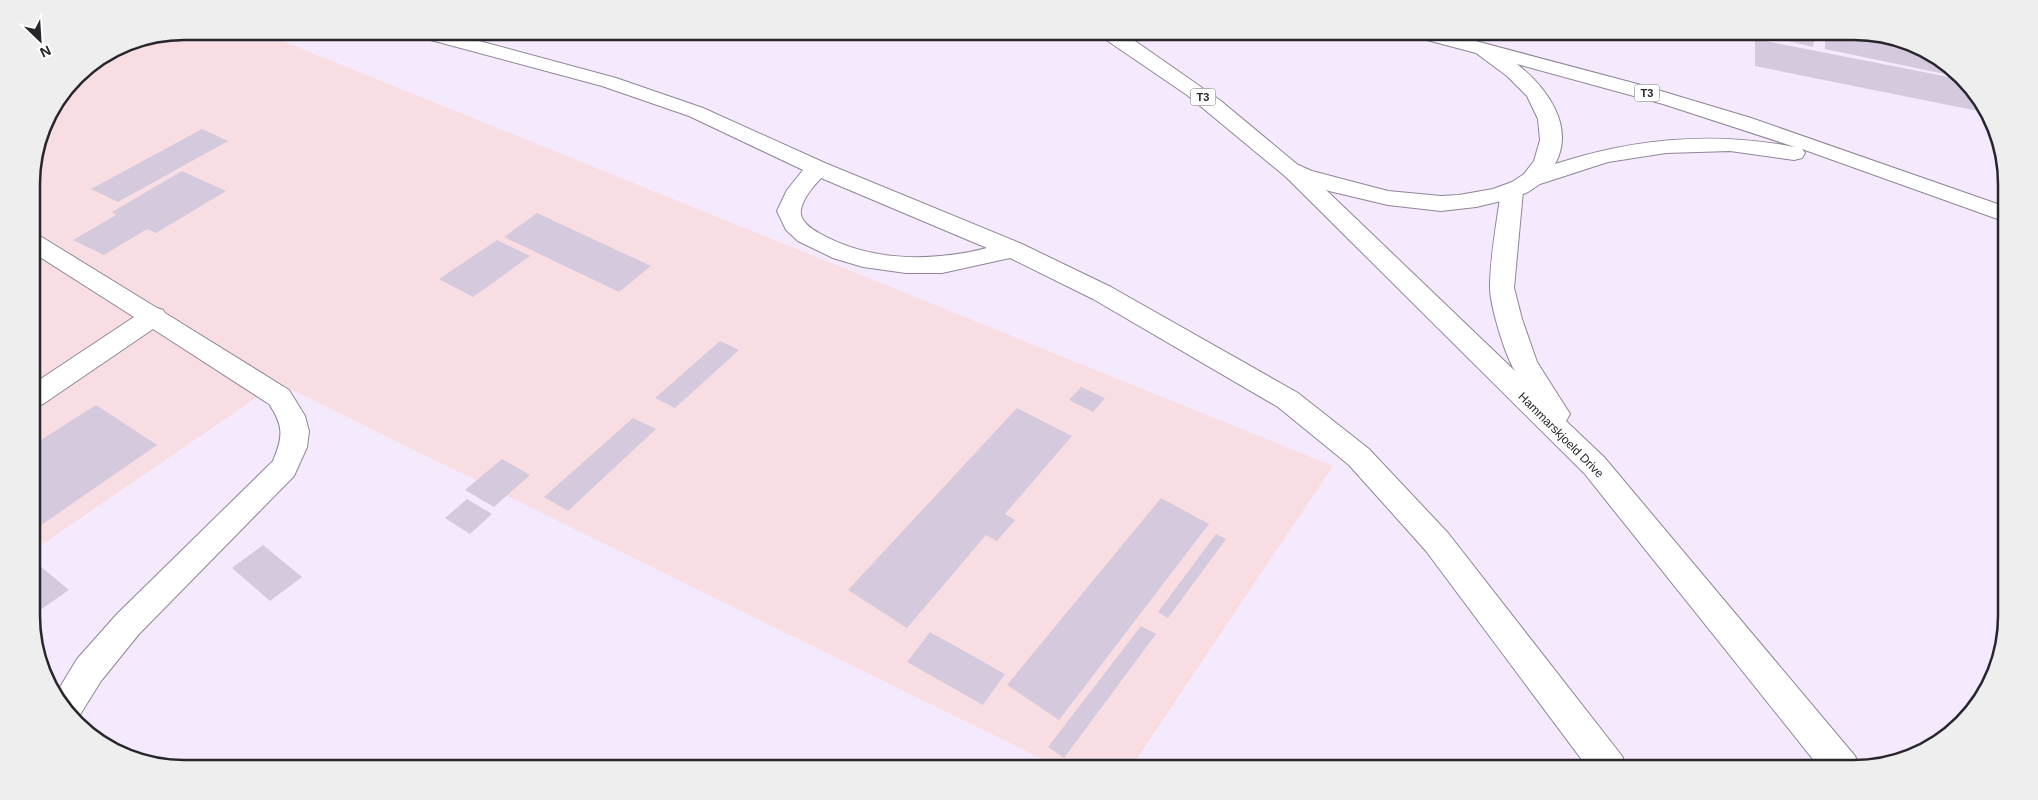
<svg xmlns="http://www.w3.org/2000/svg" width="2038" height="800" viewBox="0 0 2038 800" font-family="Arial,sans-serif">
  <style>
    .commercial { fill: #f8dee2 }
    .building { fill: #d5cadd }
    .lines { fill: none; stroke-linecap: round; stroke-linejoin: round }
    .minor-casing { stroke: #8f8596; stroke-width: 2 }
    .major-casing { stroke: #8f8596; stroke-width: 2 }
    .highway-casing { stroke: #8f8596; stroke-width: 2 }
    .minor { fill: #fff; fill-rule: evenodd }
    .major { fill: #fff; fill-rule: evenodd }
    .highway { fill: #fff; fill-rule: evenodd }
    .labels { text-anchor: middle; dominant-baseline: central; stroke-width: 4; stroke-linejoin: round; paint-order: stroke }
    .shield { fill: #fff; stroke: #69666b; stroke-width: 1 }
    .shield-label { font-size: 11px; font-weight: bold; fill: #29252c }
    .street-label { font-size: 12px; fill: #29252c; stroke: #fff }
    .rim { fill: none; stroke: #29252c; stroke-width: 2.5 }
  </style>
  <rect width="100%" height="100%" fill="#f5eafd"/>
  <path class="commercial" d="M184,31H258L1333,466L1130,769H1062L278,383L34,550L32,174L47,116L83,69L126,43Z"/>
  <path class="building" d="M1747,31H1816L1813,47Z
    M1825,31H1854L1903,39L1959,77L1825,49Z
    M1755,39L1964,80L1969,84L1988,113L1755,66Z
    M202,129L228,141L118,202L91,189Z
    M182,171L226,191L156,233L147,229L104,255L73,240L116,215L112,212Z
    M537,213L651,266L619,292L504,237Z
    M497,240L530,256L473,297L439,279Z
    M720,341L739,350L675,408L655,398Z
    M1081,387L1105,398L1093,412L1069,400Z
    M96,405L157,445L34,530L33,445Z
    M1017,408L1072,436L1005,514L1015,520L997,541L986,535L907,628L848,590Z
    M633,418L656,429L568,511L544,497Z
    M502,459L530,475L494,507L465,490Z
    M1161,498L1209,524L1059,720L1007,685Z
    M467,499L492,514L470,534L445,518Z
    M1216,534L1226,539L1168,618L1158,612Z
    M263,545L302,577L270,601L232,568Z
    M34,561L69,590L36,613L34,611Z
    M1141,626L1156,634L1064,758L1048,747Z
    M930,632L1005,674L983,705L907,662Z"/>
  <g class="lines">
    <g class="minor-casing">
      <path id="minor" d="M410,31H442L616,78L703,108L825,163L1022,244L1111,287L1298,393L1369,449L1448,533L1622,756L1627,768H1588L1426,551L1349,465L1278,407L1093,299L1010,258L942,273H906L863,267L833,258L798,241L786,230L777,211L787,190L803,170L689,116L602,86L412,35ZM821,178L987,248C932,262 870,262 819,233C811,229 799,220 801,210C803,198 813,187 821,178Z
        M32,233L40,236L157,308L163,310L165,313L289,390L305,416L309,431L307,447L294,476L139,634L101,681L76,721L69,716L57,692L77,659L117,614L273,461C283,437 284,426 269,404L153,329L43,404L33,407V384L134,317L32,252Z"/>
    </g>
    <g class="major-casing">
      <path id="major" d="M1293,164L1301,166L1515,371C1505,355 1490,306 1490,287C1490,257 1497,221 1501,191L1504,186L1512,184L1520,186L1523,191L1514,288L1522,319L1537,362L1570,414L1566,421L1604,457L1855,756L1860,768H1820L1584,473L1285,176L1282,171L1285,166Z"/>
    </g>
    <g class="highway-casing">
      <path id="highway" d="M1097,31H1120L1138,43L1221,101L1298,165L1312,171L1388,191L1441,196L1459,195L1493,189L1512,182L1524,174L1534,161L1540,140L1538,119L1527,96L1507,76L1476,53L1408,35L1406,31H1438L1641,85L1751,118L2006,207V222L1802,149L1805,153L1802,158L1794,160L1730,151L1666,153L1608,162L1540,184L1528,192L1514,198L1476,207L1441,211L1388,205L1329,191L1286,177L1187,95L1099,35ZM1517,64L1663,104L1795,147C1712,131 1634,138 1555,164C1576,126 1546,87 1517,64Z"/>
    </g>
    <use href="#minor" class="minor"/>
    <use href="#major" class="major"/>
    <use href="#highway" class="highway"/>
  </g>
  <g class="labels">
    <g class="shield">
      <rect x="1634.5" y="84.5" width="25" height="17" rx="4"/>
      <rect x="1190.5" y="88.5" width="25" height="17" rx="4"/>
    </g>
    <g class="shield-label">
      <text x="1647" y="93">T3</text>
      <text x="1203" y="97">T3</text>
    </g>
    <g class="street-label">
      <text transform="translate(1561 435) rotate(45)">Hammarskjoeld Drive</text>
    </g>
  </g>
  <path d="M0 0H2038V800H0ZM184 40H1854A144 144 0 0 1 1998 184V616A144 144 0 0 1 1854 760H184A144 144 0 0 1 40 616V184A144 144 0 0 1 184 40Z" fill="#eee" fill-rule="evenodd"/>
  <path class="rim" d="M184 40H1854A144 144 0 0 1 1998 184V616A144 144 0 0 1 1854 760H184A144 144 0 0 1 40 616V184A144 144 0 0 1 184 40Z"/>
  <g transform="translate(40 40) rotate(155)" stroke="#ffffff" stroke-width="4" paint-order="stroke">
  <path d="M0-4L9 19L0 12L-9 19Z" fill="#29252c"/>
  <text y="-8" font-size="14" font-weight="bold" text-anchor="middle" fill="#29252c">N</text>
  </g>
</svg>
